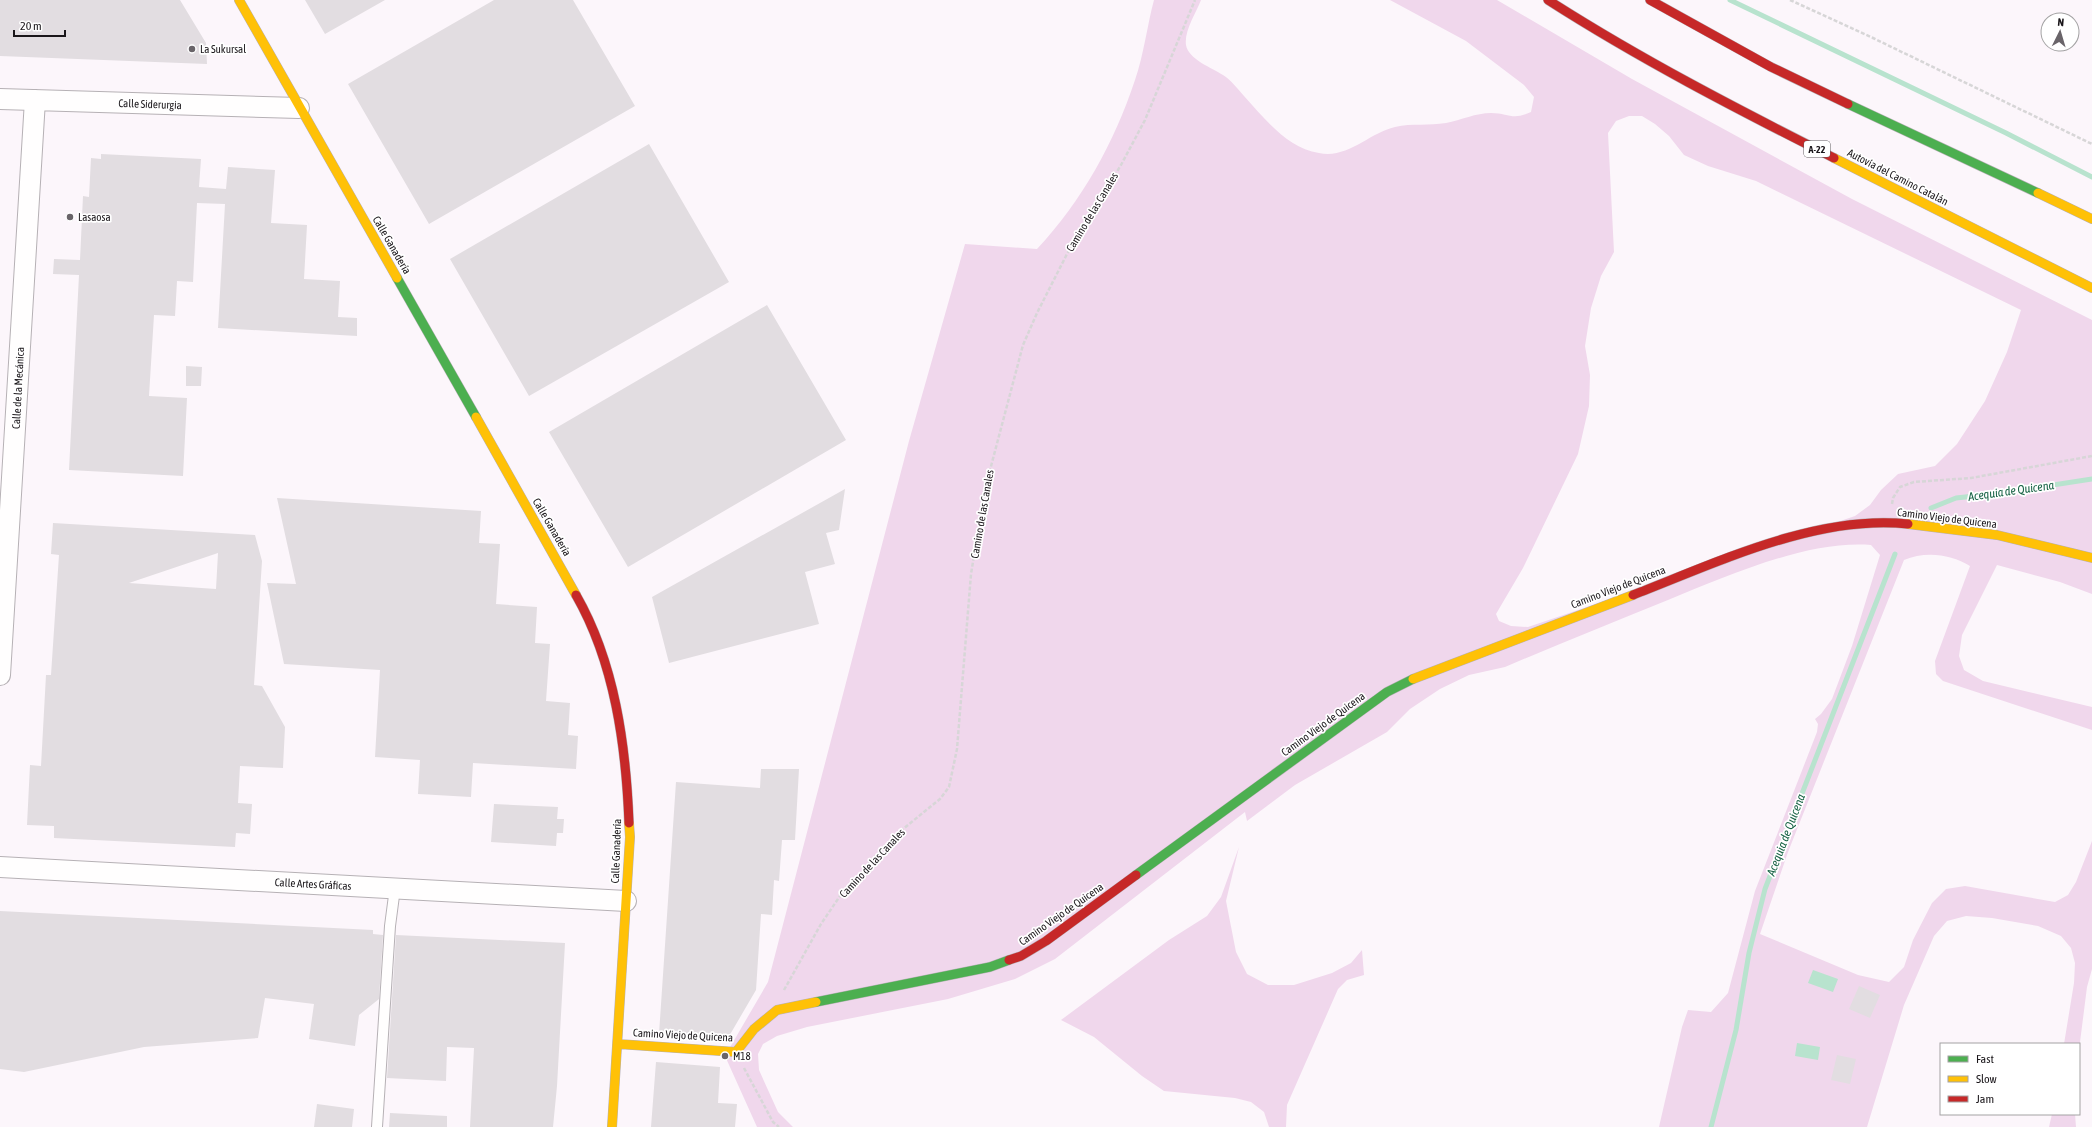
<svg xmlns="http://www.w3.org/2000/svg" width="2092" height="1127" viewBox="0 0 2092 1127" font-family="'Asap Condensed',sans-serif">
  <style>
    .green { fill: #f0d7ec; fill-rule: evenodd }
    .water { fill: #b8e3ce }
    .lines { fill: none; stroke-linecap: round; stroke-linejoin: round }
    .stream { stroke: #b8e3ce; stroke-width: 5 }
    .building { fill: #e2dde1; fill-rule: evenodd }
    .lane-casing { stroke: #b6b1b5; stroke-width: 12 }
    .street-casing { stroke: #b6b1b5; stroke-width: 22 }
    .fast-casing { stroke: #b6b1b5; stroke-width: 10 }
    .slow-casing { stroke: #b6b1b5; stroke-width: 10 }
    .jam-casing { stroke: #b6b1b5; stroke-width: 10 }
    .path { stroke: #d7d6d7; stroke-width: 2.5; stroke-dasharray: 4 2; stroke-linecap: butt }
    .lane { stroke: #fffefe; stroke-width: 10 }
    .street { stroke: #fffefe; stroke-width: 20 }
    .fast { stroke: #4caf50; stroke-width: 9 }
    .slow { stroke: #ffc107; stroke-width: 9 }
    .jam { stroke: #c62828; stroke-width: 9 }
    .poi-dot { fill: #696469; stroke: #fff; stroke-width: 1.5 }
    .labels { text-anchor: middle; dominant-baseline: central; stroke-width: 3.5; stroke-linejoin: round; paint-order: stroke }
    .shield { fill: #fff; stroke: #5f5c5f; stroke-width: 1 }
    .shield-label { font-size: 10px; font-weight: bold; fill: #1a161a }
    .poi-label { font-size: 11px; fill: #1a161a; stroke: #fff; text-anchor: start }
    .street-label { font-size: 11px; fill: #1a161a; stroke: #fff }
    .water-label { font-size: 12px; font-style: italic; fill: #166244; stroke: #fff }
  </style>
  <rect width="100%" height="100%" fill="#fcf6fb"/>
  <path class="green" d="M1154,0H1201C1196,13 1184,31 1186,45C1188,59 1212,68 1223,75C1231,80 1237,88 1244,96C1265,119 1287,148 1319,153C1348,159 1369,133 1395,127C1412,123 1429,126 1446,123C1461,120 1476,113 1491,113C1509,113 1512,121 1531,112L1534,97L1524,85L1466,41L1390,0H1497L1632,79L1852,199L2092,320V594L2060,582L1997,565L1962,635L1959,656L1964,670L1983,681L2092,707V730L1943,681L1936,674L1935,661L1970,566C1951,554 1925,551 1904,560L1788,852L1760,934L1858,975L1889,982L1904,967L1913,940L1932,903L1946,889L1965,886L2055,902L2068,895L2076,882L2092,841V969L2087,987L2079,1050V1044H2064L2074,983L2075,963L2071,948L2061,936L2038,926L1992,918L1966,916L1947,921L1934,936L1904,1005L1867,1127H1659L1682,1027L1688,1010L1711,1012L1728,993L1755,891L1817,732L1818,724L1815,719L1821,714L1832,699L1852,646L1880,555L1871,545C1807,540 1727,576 1668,600C1614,622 1559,644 1505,667L1469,675L1440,689L1410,709L1387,732L1295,785L1247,821L1245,812L1055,959L1015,979L948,999L807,1027L777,1036L763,1044L758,1054L759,1070L778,1112L793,1127H757L725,1056L768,982L909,441L965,244L1037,249C1082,201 1114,143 1135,80C1144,54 1147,26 1154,0ZM1629,116H1642L1655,124L1669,136L1684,155L1708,166L1756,181L2021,310L2007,352L1985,401L1957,444L1935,466L1898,474L1881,490L1870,505L1855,516L1528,627L1511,626L1499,621L1496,614L1523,568L1578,454L1589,406L1590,375L1585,346L1591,308L1601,276L1614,252L1608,133L1616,121Z
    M1239,847L1226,901L1236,952L1247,974L1268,985H1294L1332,973L1351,963L1362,950L1364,975L1347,980L1338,989L1287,1105L1286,1127H1269L1264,1112L1251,1102L1235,1098L1164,1091L1142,1076L1094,1037L1061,1020L1169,940L1207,916L1221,897Z
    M2052,1114H2075L2076,1127H2049Z"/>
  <path class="water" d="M1813,970L1838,979L1833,992L1808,983Z
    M1797,1043L1820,1047L1818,1060L1795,1056Z"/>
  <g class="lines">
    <path class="stream" d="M1730,0L2006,133L2092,177
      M1931,508L1956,498L2002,493L2092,479
      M1711,1127L1736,1030L1749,953L1765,889L1895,554"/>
  </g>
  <path class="building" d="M0,0H180L206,43L207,64L0,56Z
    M305,0H385L325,34Z
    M494,0H573L635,106L429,224L348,84Z
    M649,144L729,282L529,396L450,259Z
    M101,154L201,159L199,187L226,189L228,167L275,170L271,223L307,225L304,279L340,281L338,317L357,318V336L218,328L225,204L197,203L193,282L177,281L175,316L154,315L149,396L187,398L183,476L69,470L79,275L53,274L54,259L80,260L83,196L89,197L91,158L101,159Z
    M767,305L846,440L628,567L549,432Z
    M186,366L202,367L201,386H186Z
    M845,489L839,530L826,533L835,564L805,572L819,624L669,663L652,597Z
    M277,498L481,511L479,543L500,544L496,604L537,607L535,643L550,644L546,701L570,703L568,735L578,736L576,769L473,763L471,797L418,794L420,760L375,757L380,670L284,664L267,583L296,584Z
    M53,523L255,535L262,561L254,685L262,686L285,727L283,768L240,766L238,803L252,804L250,834L236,833L235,847L54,838V826L27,825L30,765L41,766L46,675H51L59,555L51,554ZM218,553L216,589L129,583Z
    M761,769H799L795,840H782L779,881L774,880L772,915L761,914L756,990L728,1038L659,1034L676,782L760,788Z
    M494,804L558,807L557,819H564L563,833H557L556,846L491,842Z
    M0,911L373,930V934L383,935L379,999L359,1015L355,1046L309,1039L314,1004L265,998L258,1038L144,1047L24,1072L0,1069Z
    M396,935L565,943L557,1086L553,1127H470L474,1048L447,1047L446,1081L387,1078Z
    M1859,986L1880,995L1870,1018L1849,1009Z
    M1837,1055L1856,1059L1850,1084L1831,1080Z
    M656,1062L720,1067L718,1103L737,1104L735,1127H651Z
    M317,1104L354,1109L352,1127H314Z
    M390,1113L447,1116V1127H389Z"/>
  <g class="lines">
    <g class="lane-casing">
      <path id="lane" d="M377,1127L390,926L395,888"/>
    </g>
    <g class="street-casing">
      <path id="street" d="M0,99L299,108
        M0,675L35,100
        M0,867L626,901"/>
    </g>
    <g class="fast-casing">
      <path id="fast" d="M1848,104L2038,193
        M397,278L476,417
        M1136,875L1387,692L1413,679
        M816,1002L990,967L1009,960"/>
    </g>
    <g class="slow-casing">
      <path id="slow" d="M239,0L397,278
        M1834,158L2092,288
        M2038,193L2092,219
        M476,417L576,595
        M1908,524L1997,535L2092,558
        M1413,679L1633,595
        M618,1044L736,1052L754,1029L777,1010L816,1002
        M612,1127L630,837L629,823"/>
    </g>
    <g class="jam-casing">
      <path id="jam" d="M1548,0C1640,59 1737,109 1834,158
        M1650,0L1771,67L1848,104
        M576,595C615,663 626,746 629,823
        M1633,595C1716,563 1817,514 1908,524
        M1009,960L1021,956L1046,941L1136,875"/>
    </g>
    <path class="path" d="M1790,0L1873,38L2092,144
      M1892,504L1893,498L1900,487L1914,482L1971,478L2092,456
      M784,990L821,924L840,896L884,847L903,829L940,799L949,787L957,749L971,574L985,489L1023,345L1037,313L1067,254L1121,165L1145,120L1195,0
      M744,1068L773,1122L779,1127"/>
    <use href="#lane" class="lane"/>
    <use href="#street" class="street"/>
    <use href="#fast" class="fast"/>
    <use href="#slow" class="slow"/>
    <use href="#jam" class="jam"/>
  </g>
  <g class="poi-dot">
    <circle cx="192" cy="49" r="4"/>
    <circle cx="70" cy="217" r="4"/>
    <circle cx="725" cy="1056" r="4"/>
  </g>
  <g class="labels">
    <rect class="shield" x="1804" y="141" width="26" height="16" rx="3"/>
    <g class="shield-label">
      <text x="1817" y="149">A-22</text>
    </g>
    <g class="poi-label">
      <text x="200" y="49">La Sukursal</text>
      <text x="78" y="217">Lasaosa</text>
      <text x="733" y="1056">M18</text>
    </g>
    <g class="street-label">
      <text transform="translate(150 104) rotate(2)">Calle Siderurgia</text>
      <text transform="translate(1898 177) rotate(27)">Autovía del Camino Catalán</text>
      <text transform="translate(1092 212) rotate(-59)">Camino de las Canales</text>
      <text transform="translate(392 245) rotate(60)">Calle Ganadería</text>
      <text transform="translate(18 388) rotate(-87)">Calle de la Mecánica</text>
      <text transform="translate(982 514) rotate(-80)">Camino de las Canales</text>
      <text transform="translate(1947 518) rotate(7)">Camino Viejo de Quicena</text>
      <text transform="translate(552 527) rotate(60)">Calle Ganadería</text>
      <text transform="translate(1618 587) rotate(-21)">Camino Viejo de Quicena</text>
      <text transform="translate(1323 724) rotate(-36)">Camino Viejo de Quicena</text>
      <text transform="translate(616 851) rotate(-88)">Calle Ganadería</text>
      <text transform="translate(872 863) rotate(-47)">Camino de las Canales</text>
      <text transform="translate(313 884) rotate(3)">Calle Artes Gráficas</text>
      <text transform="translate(1061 914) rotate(-35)">Camino Viejo de Quicena</text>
      <text transform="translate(683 1035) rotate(3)">Camino Viejo de Quicena</text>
    </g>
    <g class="water-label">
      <text transform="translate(2011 491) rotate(-8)">Acequia de Quicena</text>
      <text transform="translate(1786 835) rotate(-69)">Acequia de Quicena</text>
    </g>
  </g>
  <rect x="1940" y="1043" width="140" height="72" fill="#ffffff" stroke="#a3a2a3"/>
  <rect x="1948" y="1056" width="20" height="6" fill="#4caf50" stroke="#a3a2a3"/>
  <text x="1976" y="1063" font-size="12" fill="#1a161a">Fast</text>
  <rect x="1948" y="1076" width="20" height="6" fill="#ffc107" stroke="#a3a2a3"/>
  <text x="1976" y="1083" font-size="12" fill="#1a161a">Slow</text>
  <rect x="1948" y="1096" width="20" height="6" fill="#c62828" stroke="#a3a2a3"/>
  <text x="1976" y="1103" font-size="12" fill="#1a161a">Jam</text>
  <g transform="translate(2060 32) rotate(5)"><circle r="19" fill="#ffffff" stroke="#a3a2a3"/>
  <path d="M0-3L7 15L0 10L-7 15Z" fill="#696469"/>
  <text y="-6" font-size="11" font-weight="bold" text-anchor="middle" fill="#1a161a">N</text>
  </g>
  <path d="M14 30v6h51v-6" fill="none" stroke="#1a161a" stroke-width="2"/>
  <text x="20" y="30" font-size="12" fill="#1a161a" stroke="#ffffff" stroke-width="3" paint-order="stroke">20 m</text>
</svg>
